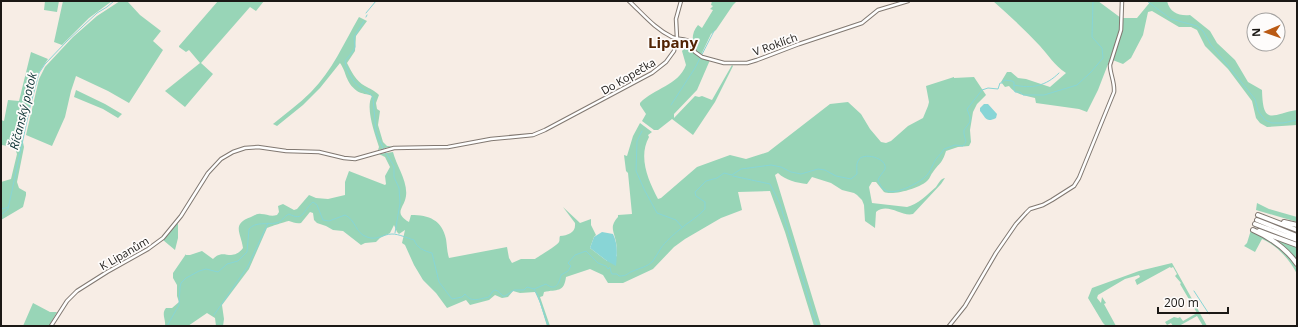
<svg xmlns="http://www.w3.org/2000/svg" width="1298" height="327" viewBox="0 0 1298 327" font-family="'Open Sans',sans-serif">
  <style>
    .green { fill: #98d5b7 }
    .water { fill: #88d5d6 }
    .lines { fill: none; stroke-linecap: round; stroke-linejoin: round }
    .stream { stroke: #88d5d6; stroke-width: 1 }
    .minor-casing { stroke: #817871; stroke-width: 4.5 }
    .highway-casing { stroke: #817871; stroke-width: 6 }
    .minor { stroke: #fff; stroke-width: 2.5 }
    .highway { stroke: #fff; stroke-width: 4 }
    .labels { text-anchor: middle; dominant-baseline: central; stroke-width: 3.5; stroke-linejoin: round; paint-order: stroke }
    .street-label { font-size: 11px; fill: #1b1815; stroke: #fefcfb }
    .water-label { font-size: 12px; font-style: italic; fill: #0b3233; stroke: #fefcfb }
    .district-label { font-size: 15px; font-weight: bold; fill: #512303; stroke: #fefcfb }
  </style>
  <rect width="100%" height="100%" fill="#f7ede5"/>
  <path class="green" d="M45,1H59L57,12L44,10Z
    M63,1H112L89,18L62,45L54,42Z
    M120,1H129L128,2L140,15L161,31L153,41L163,50L129,103L108,91L76,76L71,91L65,117L52,146L26,135L39,79L45,67L73,37L97,16Z
    M218,1H264L256,11L250,7L201,63L213,74L185,107L165,91L200,63L189,50L186,52L179,47V46Z
    M712,1H737L733,5L716,30L711,34L701,55C691,48 690,34 698,25L702,28L713,10L710,9L713,6L711,5Z
    M993,1H1098L1121,18H1137L1151,1H1167C1170,13 1179,16 1190,15L1210,31L1217,43L1235,60L1248,82L1262,90C1263,127 1272,114 1297,110V125L1267,127L1260,123L1256,118L1252,101L1228,69L1205,46L1197,30L1191,27H1179L1152,11L1148,12L1143,35L1131,58L1123,64L1110,59L1098,90L1087,112L1079,109L1036,103L1035,98C1024,95 1016,95 1009,86L1005,87L1001,82L1007,72H1011L1018,78L1026,79L1050,87L1066,73C1054,65 1049,56 1040,46C1025,30 1009,15 993,1Z
    M359,17L367,21L356,36L355,51L347,63C351,71 356,81 365,86C370,89 374,90 379,95L376,103L377,109L380,111L378,125L383,142L387,146H392L378,150L379,147C375,134 365,108 372,96C368,94 361,94 357,91C345,82 347,73 340,63L320,88L303,105L277,126L273,124C285,114 299,104 311,92C332,71 344,43 359,17Z
    M690,42C695,52 700,56 710,60L697,90L674,114V118L695,96L699,97L702,96L712,100L732,65L733,66L715,102L693,135L672,119L658,130H654L642,121L646,114L640,105V103C654,88 678,86 686,65L682,51Z
    M31,52L48,59L38,74L22,138L24,147L17,182L19,188L26,192V195L23,207L1,220V182L11,179L17,154L16,151L18,148L2,145V151H1V120L4,121L8,100L19,101Z
    M954,77V78L974,77L986,95L977,104L973,112L970,130L971,142L969,146L958,147L946,151C942,164 940,162 933,172C931,174 930,178 928,180C921,188 893,196 884,192L876,182H872L869,187L872,203L907,207C917,205 928,194 936,187C939,183 940,179 945,178L941,184L913,214C901,217 888,202 876,212L875,228L865,221L864,205L862,200L857,195L854,193L842,190L831,183L812,177L807,184C797,183 785,180 778,173L775,175L821,326H814L785,232L770,191L738,192L742,210L721,218L685,239L674,247L653,269L623,283H608L603,275L590,269L566,277C564,293 557,289 544,292L543,296L540,297L550,326H547L540,303L535,292L520,293L513,291L508,297L502,298L495,295L489,300L470,305L466,300L447,308L436,293L423,280L414,265L405,245L402,243L405,230L399,234L397,232L394,225L390,233L380,238L376,242L365,243L361,245L343,231L333,230L326,226L317,223L314,220L313,213L310,212L301,223C296,224 293,222 289,221C287,221 269,227 267,228L249,269L222,305L224,319L223,326H216L215,318L207,313L188,326H165C166,319 161,314 166,308H172L179,302L177,296V285L173,278V273L186,254V255H190L202,251L213,259C224,247 231,263 243,248C241,233 231,224 251,217C254,216 257,213 261,214C267,214 270,217 277,215L279,212L278,206L283,204L294,210L297,209L309,195L316,198L328,199L345,195V182L349,171L385,185L386,184L385,176L390,167L385,157L379,154L393,152C396,165 408,181 406,196C404,209 393,212 409,222L411,215C429,215 442,220 446,239C447,245 447,252 449,258L507,247L509,258L512,263L521,259H535C539,256 558,245 559,242C560,240 559,238 560,236C568,235 576,233 575,223L563,207L580,223L591,219V225L596,235L594,237L590,248L607,261L617,256C616,251 617,247 616,242C614,231 609,227 618,217V215L632,214L628,173L626,171L624,155L627,156L633,136L640,123L652,132L648,135L649,137C638,157 648,180 658,199L661,198L697,167L730,155L746,159L768,152L830,104L848,102L861,114L870,129L881,142L886,143L891,141L908,126L923,118L928,106L929,102L926,86Z
    M76,90L105,104L122,114L118,118L103,109L74,97Z
    M1257,203L1269,209L1297,217V222L1256,210Z
    M178,223V238L175,250L163,240Z
    M1251,230C1268,239 1284,249 1295,266L1297,269V274C1290,260 1277,245 1262,239L1255,252L1244,246L1247,243Z
    M1276,239L1297,248V262L1288,251Z
    M1172,263L1207,326H1203L1197,316L1179,326H1173L1171,323L1167,325L1165,322L1174,317L1178,318L1180,317L1183,321L1197,313L1180,284L1181,283L1175,276L1177,274L1173,267L1171,268L1170,267L1137,285L1135,280L1140,277L1139,275L1125,279L1098,295L1097,298L1101,303L1102,297L1106,303L1104,304L1116,326H1106L1103,323L1088,298L1092,288L1139,271Z
    M33,303L50,312H57L49,326H23Z"/>
  <path class="water" d="M984,104H988L997,114L996,118C986,123 986,118 980,111V108Z
    M602,232L613,234C618,244 617,255 616,266L607,261L590,248L594,237Z"/>
  <g class="lines">
    <path class="stream" d="M1147,1L1171,19L1197,26L1203,31L1211,45L1255,99L1258,111L1265,120L1272,123H1283L1297,120
      M366,13L376,1
      M366,17L367,15
      M364,21L354,37L355,47L353,51L345,61C346,69 353,83 361,88C366,92 371,93 373,98L376,132L384,150L394,166V177L399,188L400,203L395,233
      M1014,85C1032,89 1046,86 1059,73
      M671,105L695,68L714,31
      M642,131L637,141L636,171L645,191L657,213L676,220L682,227
      M733,176L770,184L780,204L817,326
      M1,207L3,209L8,207
      M1,215L8,209L30,107L39,73L45,64L67,41L97,13L107,7L114,1
      M534,289L538,296L548,326
      M1194,291L1209,314
      M214,315L248,266L268,223
      M167,326L179,305L180,287L181,283L186,278L199,271L206,269L218,272L227,264L238,261L247,252L249,229C256,221 267,225 276,223C282,222 284,216 289,214C304,222 303,210 313,202L317,205L323,220L329,221L345,215C356,220 355,233 367,237C376,241 383,234 392,234C399,234 407,238 414,240C417,248 424,251 432,253L439,282L452,299L462,297L465,294C471,303 479,299 489,297L492,292L495,290L498,291L503,296H505L514,290H524L527,287L534,289L546,284C556,292 559,283 561,275L568,271L571,266L568,263L575,255L586,251L598,263L606,266L608,269L610,267L611,272L612,274H617L619,276C628,276 627,273 633,271C640,268 647,267 653,261C656,257 658,252 661,248C665,242 673,235 679,230C688,222 697,218 705,209V202L696,196L695,192L706,181L717,178L724,173L732,175L741,169L771,165L781,167L791,172L801,174L818,169L825,170L836,176L851,179L857,174C857,170 856,164 858,161C862,151 888,158 885,169C884,172 879,176 878,180C880,184 881,188 885,190C894,196 917,184 925,177C931,172 932,165 936,159C939,155 942,153 944,149L955,145L963,146L966,142L964,134V130L970,122V117L967,109L982,90L988,88L998,89L1000,83H1002L1004,80L1012,81L1014,82V89L1015,92H1020L1023,95H1044L1077,85L1091,72L1103,58L1102,48L1092,37L1093,1"/>
    <g class="minor-casing">
      <path id="minor" d="M629,1C643,14 655,29 672,37C678,40 685,38 690,42L695,52L702,57L724,63H747L757,60L799,44L862,23L878,10L908,1
        M51,326L67,301L77,291L107,272L148,249L163,238L181,216L208,173L221,159L233,152L245,148L258,147L286,151L319,152L344,158L355,159L394,148L448,147L491,139L533,135L545,130L652,73L666,62L674,51L677,38L676,19L681,1
        M949,326L965,306L996,253L1016,224L1026,213L1030,209L1043,205L1052,200L1074,186L1079,178L1114,92C1115,82 1110,74 1110,65L1121,30L1122,1"/>
    </g>
    <g class="highway-casing">
      <path id="highway" d="M1258,215L1297,230
        M1257,220L1297,236
        M1284,222L1297,225
        M1255,224L1297,240
        M1253,230C1271,238 1286,248 1297,264
        M1259,231L1297,245"/>
    </g>
    <use href="#minor" class="minor"/>
    <use href="#highway" class="highway"/>
  </g>
  <g class="labels">
    <g class="street-label">
      <text transform="translate(775 44) rotate(-20)">V Roklích</text>
      <text transform="translate(628 76) rotate(-30)">Do Kopečka</text>
      <text transform="translate(124 253) rotate(-30)">K Lipanům</text>
    </g>
    <g class="water-label">
      <text transform="translate(23 111) rotate(-76)">Říčanský potok</text>
    </g>
    <g class="district-label">
      <text x="673" y="42">Lipany</text>
    </g>
  </g>
  <rect width="1298" height="327" fill="none" stroke="#1b1815" stroke-width="4"/>
  <g transform="translate(1266 32) rotate(268)"><circle r="19" fill="#fefcfb" stroke="#a3a19f"/>
  <path d="M0-3L7 15L0 10L-7 15Z" fill="#ba5a14"/>
  <text y="-6" font-size="11" font-weight="bold" text-anchor="middle" fill="#1b1815">N</text>
  </g>
  <path d="M1158 307v6h70v-6" fill="none" stroke="#1b1815" stroke-width="2"/>
  <text x="1164" y="307" font-size="12" fill="#1b1815" stroke="#fefcfb" stroke-width="3" paint-order="stroke">200 m</text>
</svg>
